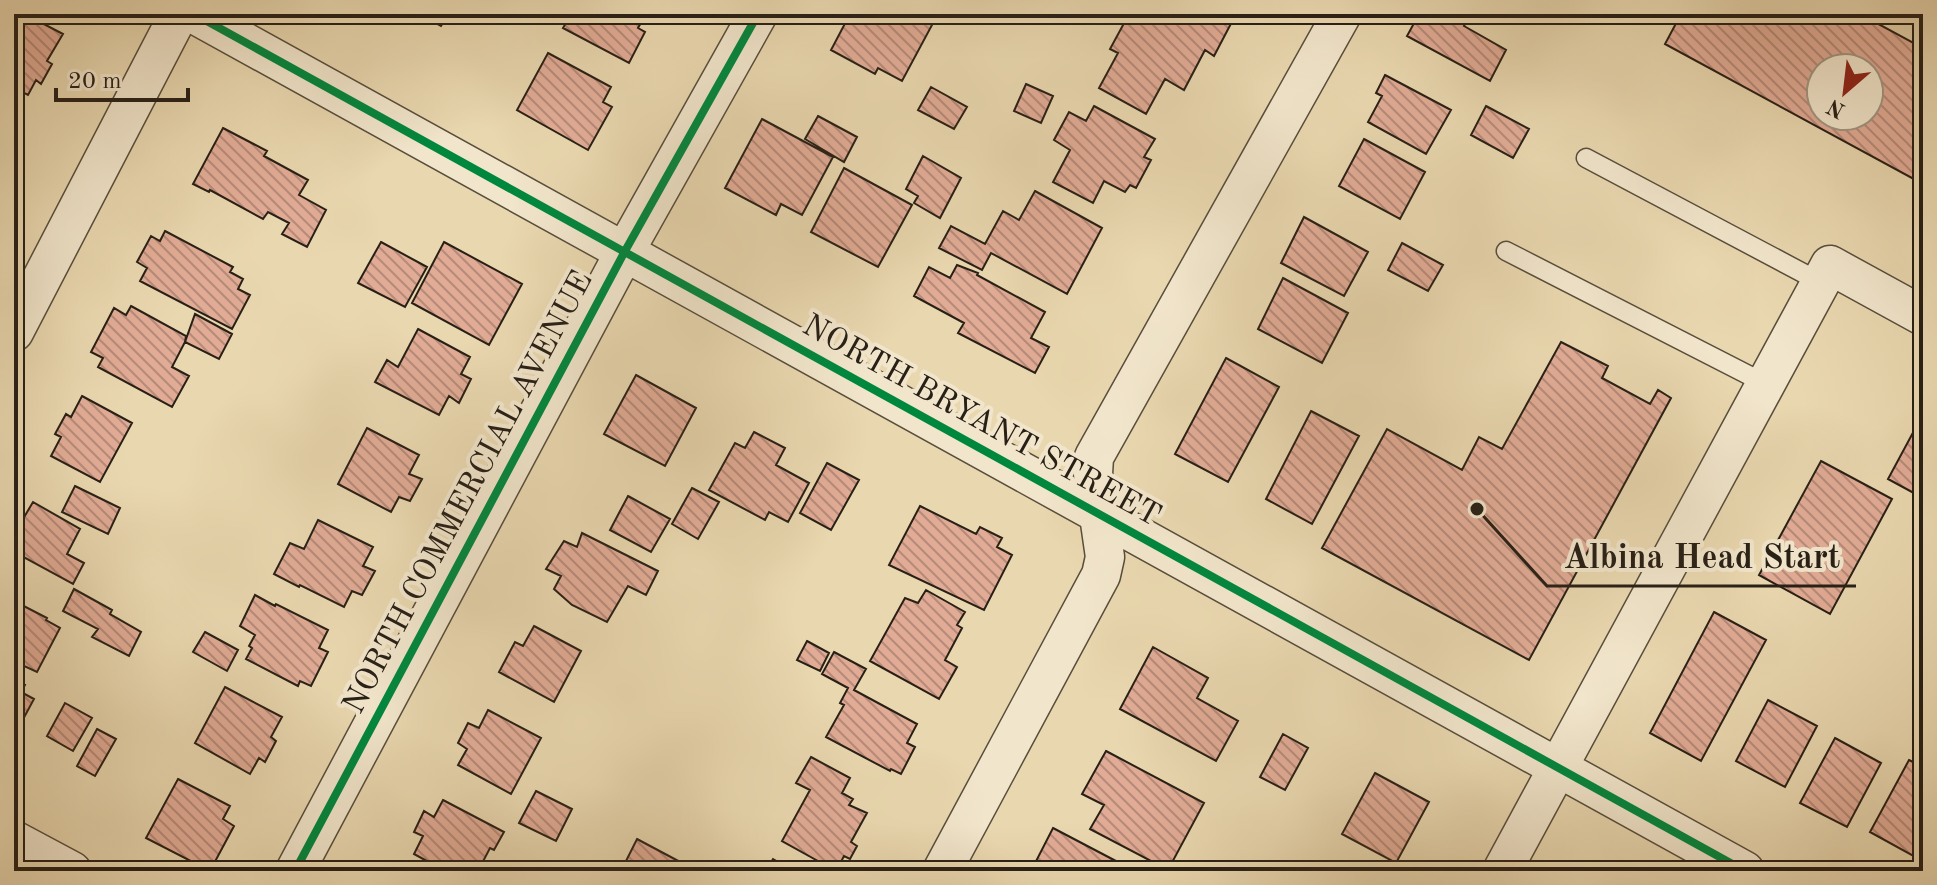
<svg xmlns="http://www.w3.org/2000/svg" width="1937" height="885" viewBox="0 0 1937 885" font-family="'Old Standard TT',serif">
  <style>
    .building { fill: url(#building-back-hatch); stroke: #282016; stroke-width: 2; fill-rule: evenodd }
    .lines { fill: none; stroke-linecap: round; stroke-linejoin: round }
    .service-casing { stroke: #584e3c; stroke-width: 21 }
    .minor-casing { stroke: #584e3c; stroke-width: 41 }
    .service { stroke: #f1e5cb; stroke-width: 18 }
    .minor { stroke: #f1e5cb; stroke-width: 38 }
    .cycleway-casing { stroke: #f1e5cb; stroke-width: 13 }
    .cycleway { stroke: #00873e; stroke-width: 8 }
    .labels { text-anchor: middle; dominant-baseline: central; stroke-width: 8; stroke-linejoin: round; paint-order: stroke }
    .street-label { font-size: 32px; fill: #282016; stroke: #f1e5cb }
    .leader { fill: none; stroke: #282016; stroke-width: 3 }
    .callout-dot { fill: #282016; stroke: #f1e5cb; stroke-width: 3 }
    .callout-label { font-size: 34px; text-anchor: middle; font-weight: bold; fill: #282016; stroke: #f1e5cb; stroke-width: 8; stroke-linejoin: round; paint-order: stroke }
  </style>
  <defs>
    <pattern id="building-back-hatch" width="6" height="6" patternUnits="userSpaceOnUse" patternTransform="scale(2)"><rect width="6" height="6" fill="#e1ab95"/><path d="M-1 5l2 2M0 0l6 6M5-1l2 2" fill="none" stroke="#b68b79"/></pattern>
  </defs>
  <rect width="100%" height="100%" fill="#e9d7af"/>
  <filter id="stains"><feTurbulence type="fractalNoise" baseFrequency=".0025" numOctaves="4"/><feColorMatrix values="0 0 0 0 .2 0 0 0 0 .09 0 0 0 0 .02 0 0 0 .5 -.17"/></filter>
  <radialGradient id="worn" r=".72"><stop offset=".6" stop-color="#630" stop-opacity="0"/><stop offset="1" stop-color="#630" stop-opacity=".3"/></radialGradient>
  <path class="building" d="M14,14H33L37,16L34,19L63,34L47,61L52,64L41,84L36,80L28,95L14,88Z
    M419,14H448L441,26Z
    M571,14H646L638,28L645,32L629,63L563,28Z
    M850,14H911L932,25L902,81L878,68L875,74L831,50Z
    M1129,14L1151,15L1236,14L1214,56L1205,50L1184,90L1165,79L1146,114L1099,88L1118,53L1110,49Z
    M1419,14H1471L1464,26L1506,50L1490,81L1407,36Z
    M1681,14H1860L1923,48V184L1665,44ZM1821,68H1869V116H1821Z
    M548,53L611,87L603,102L612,107L588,150L517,110Z
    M1385,75L1451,110L1426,154L1368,122L1382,96L1376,93Z
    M1026,84L1053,96L1041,123L1014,111Z
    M931,87L967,107L954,129L918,110Z
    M1094,106L1155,139L1144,157L1151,160L1136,188L1130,185L1125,192L1104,181L1093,203L1053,182L1070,150L1054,140L1069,112L1086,121Z
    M1486,106L1529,129L1513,158L1471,135Z
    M818,116L857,137L844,162L805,139Z
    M762,119L833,157L802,215L781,204L776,215L725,188Z
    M223,128L267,151L264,156L308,180L299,195L326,210L307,247L282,234L289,223L268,212L263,219L210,190L209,192L193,184Z
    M1364,139L1425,172L1400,219L1339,186Z
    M923,156L961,178L940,218L914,203L918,196L906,189Z
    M844,168L912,205L878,267L811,232Z
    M1035,191L1102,228L1067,294L991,253L982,270L939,248L951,226L985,244L1003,211L1019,220Z
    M1304,217L1368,252L1344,296L1281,263Z
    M165,231L233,267L230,272L243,279L238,289L250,295L232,329L140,281L147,268L137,262L151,236L160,241Z
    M381,242L427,267L405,307L358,283Z
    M444,242L522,284L489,345L412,303Z
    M1402,243L1443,265L1428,291L1388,270Z
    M957,265L978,273L977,275L1045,312L1031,338L1049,347L1035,373L958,333L964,323L914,296L929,267L950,278Z
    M1283,278L1348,313L1322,363L1258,329Z
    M131,306L186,336L185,342L172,367L189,376L172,407L98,367L103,358L91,352L114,308L126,315Z
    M195,314L232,334L219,359L185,342Z
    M418,329L470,357L461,374L471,379L459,403L449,396L439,415L375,382L387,360L398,367Z
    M1561,342L1608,366L1602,378L1650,404L1658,390L1671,398L1529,660L1322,548L1387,429L1462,470L1479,437L1502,449Z
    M1226,358L1279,387L1228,482L1175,454Z
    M636,375L696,408L665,466L604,434Z
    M82,396L132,423L100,482L51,456L61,437L55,434L66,414L71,417Z
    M1311,411L1359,436L1312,524L1266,499Z
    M1923,414V498L1888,479Z
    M367,428L419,455L409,474L422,479L410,501L399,497L391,512L338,484Z
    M754,432L785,448L776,465L809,483L788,522L769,512L765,520L709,490L735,443L745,448Z
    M1821,461L1892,499L1830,614L1759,575Z
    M827,463L859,480L831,530L800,513Z
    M75,486L120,508L108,534L62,512Z
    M692,488L719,502L698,539L672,524Z
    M628,496L670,519L651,552L610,530Z
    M33,502L80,529L67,554L84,563L73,584L14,552V536L16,532L14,531V525L18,517L23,519Z
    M920,506L976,534L980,527L1002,538L997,547L1012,555L984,610L889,565Z
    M318,520L373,547L363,566L375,571L362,595L352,591L344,607L300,585L299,587L274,574L290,543L304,549Z
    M582,533L658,571L646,595L628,586L607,622L572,605L554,589L561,576L546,569L564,541L577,547Z
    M74,589L112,610L110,614L141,632L129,656L92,637L98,629L63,611Z
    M926,590L965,612L957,625L962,628L945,660L957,667L939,699L870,661L905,598L918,603Z
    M255,595L275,606L276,604L328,630L319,648L328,652L311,686L300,681L298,686L246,659L252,648L249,646L255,635L240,626Z
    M14,601L47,618L46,620L60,628L37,672L22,665L20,669L14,666Z
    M1714,612L1766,640L1701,761L1650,733Z
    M534,626L581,651L554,702L499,672L515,642L523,646Z
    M205,632L238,650L227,671L193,652Z
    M807,641L829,653L820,671L797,660Z
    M1153,647L1208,678L1197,698L1238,721L1216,761L1120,709Z
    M834,652L866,669L854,690L917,724L907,743L915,747L901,774L891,769L890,771L826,737L844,705L840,703L848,688L822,674Z
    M14,679L25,685L21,692L34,699L14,736Z
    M225,687L282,717L271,737L276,741L265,762L259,758L250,774L195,743Z
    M1768,700L1817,726L1785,787L1736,761Z
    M65,703L92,718L73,751L47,736Z
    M488,710L541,738L511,794L458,765L467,749L458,743L468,723L479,728Z
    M97,729L116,739L95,776L77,766Z
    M1283,734L1308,748L1285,790L1260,777Z
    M1835,738L1881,763L1847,827L1800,803Z
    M1106,751L1204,803L1168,870L1090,829L1104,805L1082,794Z
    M811,757L850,778L842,793L853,799L849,805L867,813L851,842L857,846L850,859L844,856L836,871L782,841L810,790L796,783Z
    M1909,760L1923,767V847L1917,858L1870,832Z
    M1375,773L1429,802L1396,863L1342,834Z
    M178,779L230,806L223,819L234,826L210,871L146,838Z
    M536,791L572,809L556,841L519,823Z
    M443,800L504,832L494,850L490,848L478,871H445L414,854L423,836L414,832L424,811L434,817Z
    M1053,828L1135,871H1031Z
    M637,839L684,864L680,871H621Z
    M773,859L794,871H766Z"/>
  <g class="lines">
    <g class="service-casing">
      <path id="service" d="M1586,158L1820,282
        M1506,251L1766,384"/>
    </g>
    <g class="minor-casing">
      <path id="minor" d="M194,14L1745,871
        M14,332L179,14
        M14,840L72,871
        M295,871L625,251L758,14
        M942,871L1101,575L1105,557L1093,474L1094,457L1342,14
        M1502,871L1830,265L1923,316"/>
    </g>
    <use href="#service" class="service"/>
    <use href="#minor" class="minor"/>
    <g class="cycleway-casing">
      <path id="cycleway" d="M194,14L1745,871
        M295,871L625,251L758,14"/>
    </g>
    <use href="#cycleway" class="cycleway"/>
  </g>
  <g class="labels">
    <g class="street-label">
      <text transform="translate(981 422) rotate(29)">NORTH BRYANT STREET</text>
      <text transform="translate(469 493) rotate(-62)">NORTH COMMERCIAL AVENUE</text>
    </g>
  </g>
  <path class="leader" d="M1477 509L1547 586H1856"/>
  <circle class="callout-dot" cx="1477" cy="509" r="8"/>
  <g class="callout-label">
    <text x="1702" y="568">Albina Head Start</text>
  </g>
  <rect width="1937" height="885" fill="none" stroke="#e9d7af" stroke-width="48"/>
  <rect x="16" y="16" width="1905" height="853" fill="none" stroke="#282016" stroke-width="4"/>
  <rect x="24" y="24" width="1889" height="837" fill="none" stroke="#282016" stroke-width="2"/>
  <g transform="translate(1845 92) rotate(208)"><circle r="38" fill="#f1e5cb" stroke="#a19683" stroke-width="2"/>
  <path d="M0-6L14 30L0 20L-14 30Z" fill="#8f2418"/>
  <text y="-12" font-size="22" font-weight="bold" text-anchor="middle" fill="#282016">N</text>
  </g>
  <path d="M56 88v12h132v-12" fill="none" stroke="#282016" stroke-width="4"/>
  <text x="68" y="88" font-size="24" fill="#282016" stroke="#f1e5cb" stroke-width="6" paint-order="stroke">20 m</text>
  <rect width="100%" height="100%" filter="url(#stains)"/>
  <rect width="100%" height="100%" fill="url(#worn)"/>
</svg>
